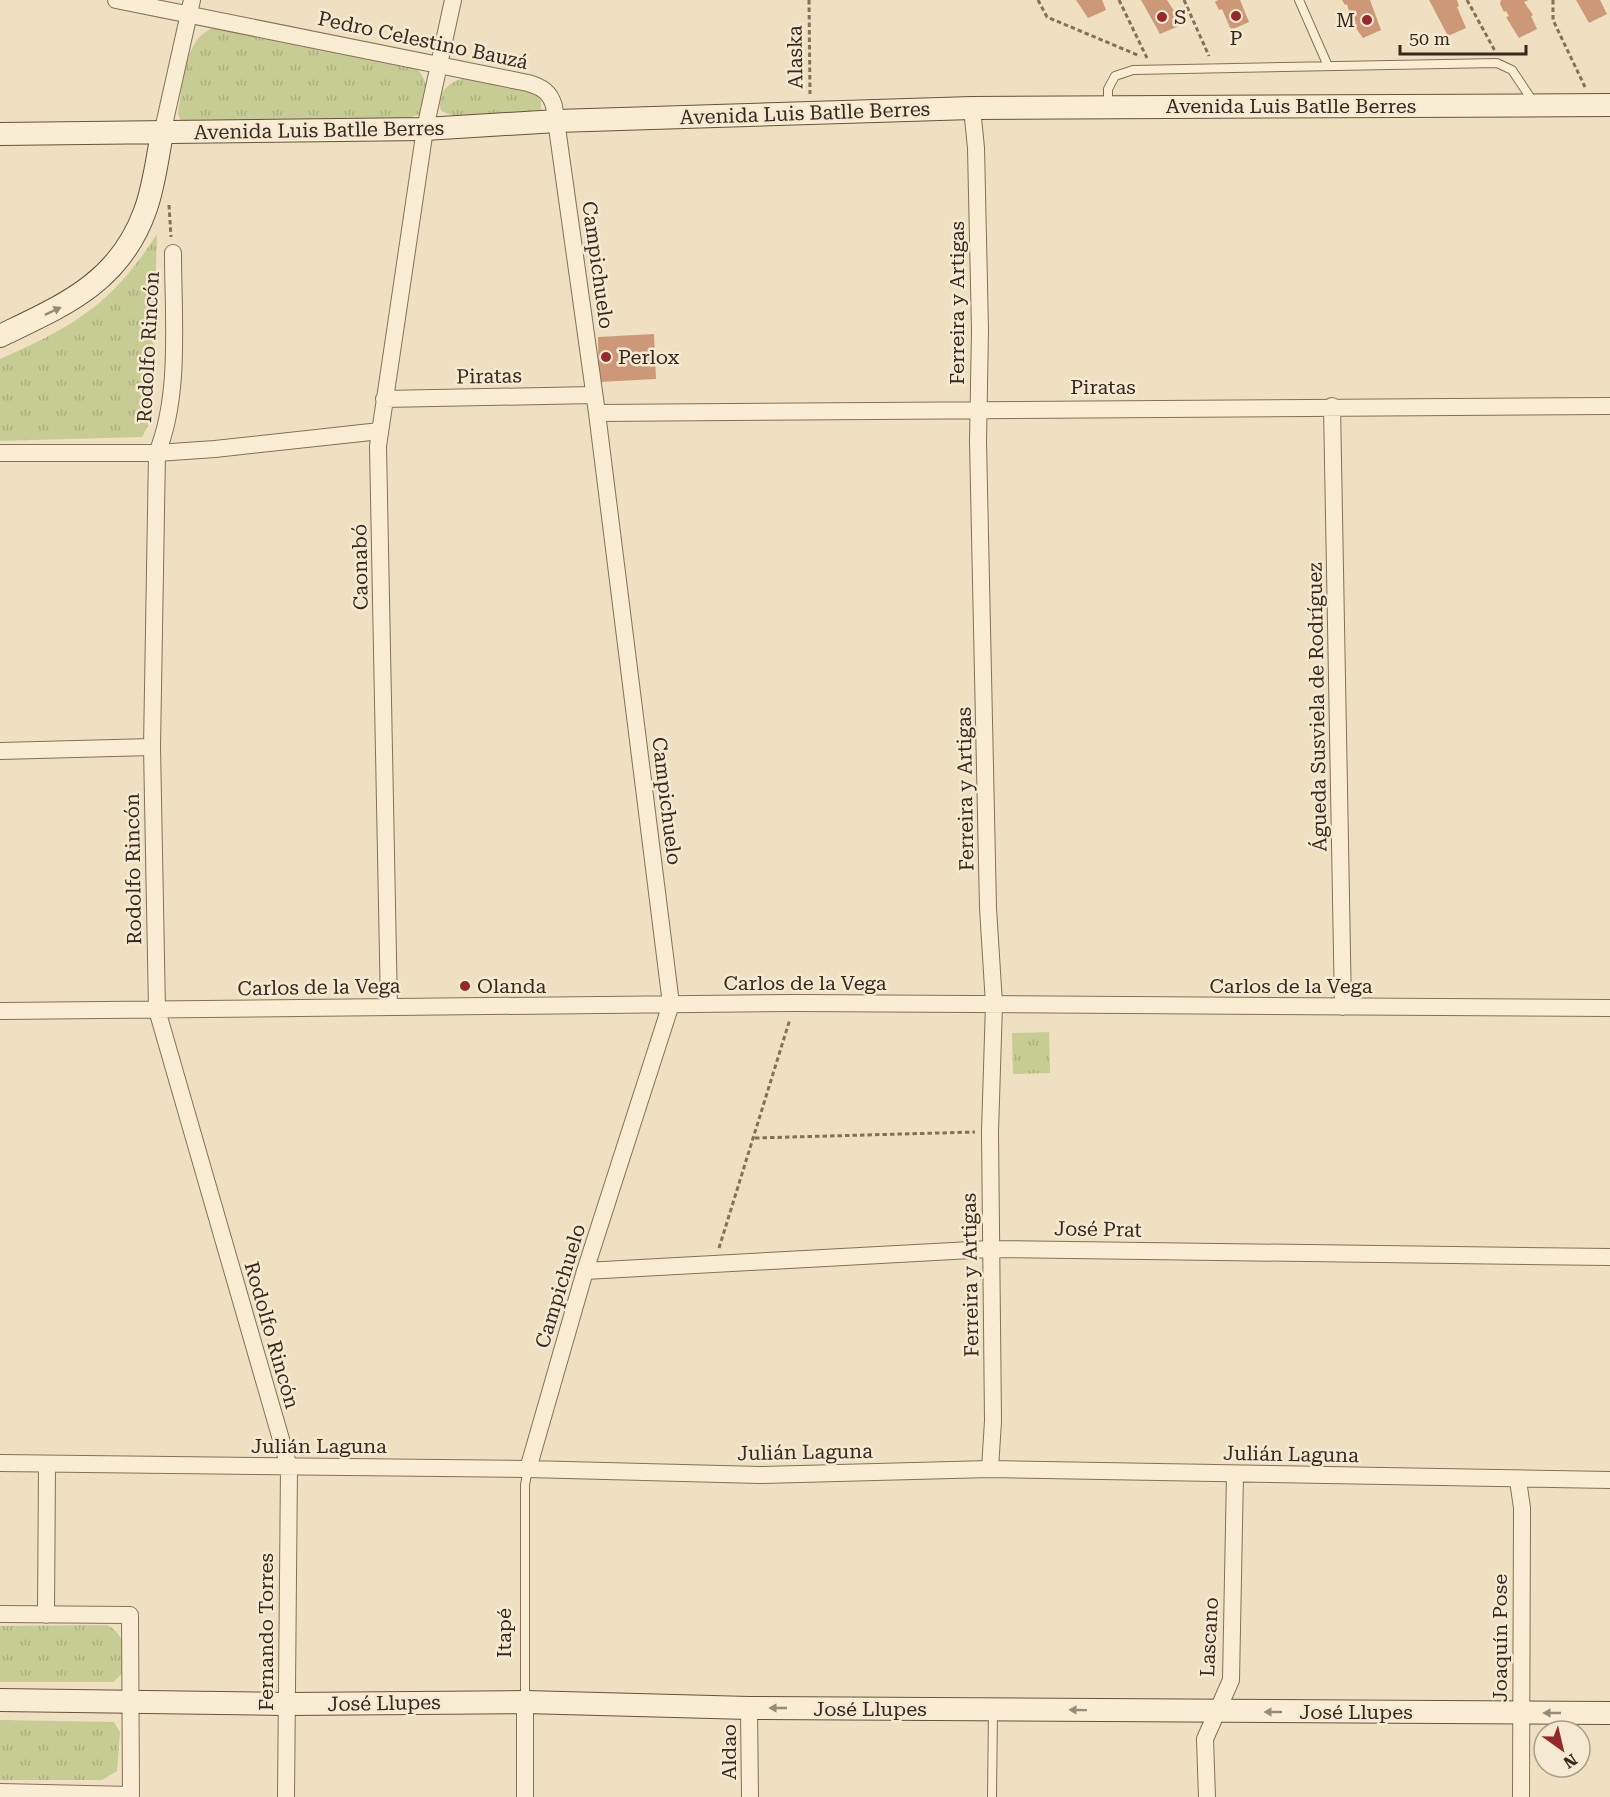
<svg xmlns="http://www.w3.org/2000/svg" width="1610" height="1797" viewBox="0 0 1610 1797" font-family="'Roboto Serif',serif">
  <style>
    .grass { fill: url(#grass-tufts) }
    .building { fill: #cc9877 }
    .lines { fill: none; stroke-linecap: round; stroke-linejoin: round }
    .lane-casing { stroke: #877059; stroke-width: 10 }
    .street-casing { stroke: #877059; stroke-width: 18 }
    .secondary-casing { stroke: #69523c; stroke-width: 24 }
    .path { stroke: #877059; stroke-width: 3; stroke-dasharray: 4.5 3; stroke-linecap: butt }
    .lane { stroke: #f9edd4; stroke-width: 8 }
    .street { stroke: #f9edd4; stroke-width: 16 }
    .secondary { stroke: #f9edd4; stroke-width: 22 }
    .oneway { fill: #988b78 }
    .poi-dot { fill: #96292c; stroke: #f5ead1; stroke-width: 2 }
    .labels { text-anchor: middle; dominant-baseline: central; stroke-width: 5; stroke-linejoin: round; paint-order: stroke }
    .poi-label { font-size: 20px; fill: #37291d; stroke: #f5ead1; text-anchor: start }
    .street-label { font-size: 20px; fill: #37291d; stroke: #f5ead1 }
  </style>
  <defs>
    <pattern id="grass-tufts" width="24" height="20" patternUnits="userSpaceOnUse" patternTransform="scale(1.5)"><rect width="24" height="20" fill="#c7cc95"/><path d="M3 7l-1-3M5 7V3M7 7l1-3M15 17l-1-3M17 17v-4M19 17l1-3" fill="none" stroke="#acaf80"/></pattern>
  </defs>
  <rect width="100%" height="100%" fill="#eee0c1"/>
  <path class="grass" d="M213,28L417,69C430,84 428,95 423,113L409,118L181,122L178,113C183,86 183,39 213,28Z
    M466,78L531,90L541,97V111L536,114L452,115L441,111C436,93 449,81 466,78Z
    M157,234L151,420L142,437L0,441V359C75,326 112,304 157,234Z
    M1049,1032L1050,1073L1013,1074L1012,1033Z
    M107,1625C128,1636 124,1653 122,1674L113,1682H0V1626Z
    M0,1720L114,1722L120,1732L117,1771L102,1780H0Z"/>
  <path class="building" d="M1076,0H1102L1106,10L1088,18Z
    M1141,0H1167L1174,11L1172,12L1179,26L1160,34Z
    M1218,0H1240L1249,22L1231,30L1222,9L1219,10L1215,2Z
    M1342,0H1370L1381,30L1363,38L1353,24L1356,23L1354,18L1351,19L1347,4L1345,5Z
    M1429,0H1457L1459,6L1457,7L1466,28L1448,36Z
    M1501,0H1529L1524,2L1533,15L1531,16L1537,29L1519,38L1506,17L1509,16L1506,11L1504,12L1500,4Z
    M1576,0H1600L1607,14L1589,23Z
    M654,334L656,379L599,382L598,337Z"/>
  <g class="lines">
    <g class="lane-casing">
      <path id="lane" d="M1299,0L1328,66
        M1108,107V89L1115,76L1133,70L1497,63L1512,70L1534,103
        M525,1702V1485L528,1469
        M992,1797L993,1710"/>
    </g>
    <g class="street-casing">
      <path id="street" d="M116,0L528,83C542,87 550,92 554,106L597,413L671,1004L585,1271L528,1469
        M972,108L976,148L980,330L978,441L988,908L994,1004L990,1132L993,1421L990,1469
        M162,134L192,0
        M173,253C173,316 181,395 157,453L152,747L157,1010L289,1467L286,1797
        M384,399L594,395
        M1332,406L1343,1007
        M597,413L1610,406
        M0,453H157L215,449L380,431
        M0,751L152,747
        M389,1007L378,446L425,129L453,0
        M0,1011L794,1003L1610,1008
        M585,1271L990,1249L1610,1257
        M0,1463L528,1469L760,1475L990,1469L1610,1480
        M1518,1480L1522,1508L1521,1797
        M0,1614L130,1615L131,1795L0,1792
        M46,1615L47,1464
        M525,1702V1797
        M749,1708L750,1797
        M1207,1797L1205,1739L1231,1680L1235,1474"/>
    </g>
    <g class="secondary-casing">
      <path id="secondary" d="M0,134L425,129L557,121L972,108L1610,105
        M0,336C64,305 119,283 145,211C154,187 157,159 162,134
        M0,1700L287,1704L525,1702L749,1708L1610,1713"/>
    </g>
    <path class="path" d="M809,0L810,94
      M1038,0L1047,17L1140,56
      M1119,0L1147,58
      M1184,0L1209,56
      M1467,0L1495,51
      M1553,0V20L1585,87
      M169,205L171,237
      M755,1138L975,1132
      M719,1248L790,1019"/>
    <use href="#lane" class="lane"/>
    <use href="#street" class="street"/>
    <use href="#secondary" class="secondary"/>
  </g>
  <defs><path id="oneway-solid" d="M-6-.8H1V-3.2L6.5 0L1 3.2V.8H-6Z" transform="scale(1.5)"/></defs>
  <g class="oneway">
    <use href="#oneway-solid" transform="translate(53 311) rotate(-25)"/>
    <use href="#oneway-solid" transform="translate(778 1708) rotate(-180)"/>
    <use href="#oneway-solid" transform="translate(1078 1710) rotate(-179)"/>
    <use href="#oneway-solid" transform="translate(1273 1712) rotate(-180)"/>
    <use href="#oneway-solid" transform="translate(1552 1713) rotate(-180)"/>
  </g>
  <g class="poi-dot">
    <circle cx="1236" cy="16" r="6"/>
    <circle cx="1162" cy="17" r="6"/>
    <circle cx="1367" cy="20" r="6"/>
    <circle cx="606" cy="357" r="6"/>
    <circle cx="465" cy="986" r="6"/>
  </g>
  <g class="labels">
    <g class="poi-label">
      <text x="1174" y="17">S</text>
      <text x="1355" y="20" text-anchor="end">M</text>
      <text x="1236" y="38" text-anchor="middle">P</text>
      <text x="618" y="357">Perlox</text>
      <text x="477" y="986">Olanda</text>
    </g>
    <g class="street-label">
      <text transform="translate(423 40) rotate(12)">Pedro Celestino Bauzá</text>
      <text transform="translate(795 57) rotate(-91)">Alaska</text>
      <text x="1291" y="106">Avenida Luis Batlle Berres</text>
      <text transform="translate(805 113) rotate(-2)">Avenida Luis Batlle Berres</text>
      <text transform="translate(319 130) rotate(-1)">Avenida Luis Batlle Berres</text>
      <text transform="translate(598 265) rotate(82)">Campichuelo</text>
      <text transform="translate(957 303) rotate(-90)">Ferreira y Artigas</text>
      <text transform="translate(148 347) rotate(-87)">Rodolfo Rincón</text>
      <text transform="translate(489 376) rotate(-1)">Piratas</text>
      <text x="1103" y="387">Piratas</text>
      <text transform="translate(360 567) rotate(-91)">Caonabó</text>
      <text transform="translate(1317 707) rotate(-91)">Águeda Susviela de Rodríguez</text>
      <text transform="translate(965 789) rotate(-91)">Ferreira y Artigas</text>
      <text transform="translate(667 801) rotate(83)">Campichuelo</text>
      <text transform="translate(133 869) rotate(-91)">Rodolfo Rincón</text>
      <text x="805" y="983">Carlos de la Vega</text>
      <text x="1291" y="986">Carlos de la Vega</text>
      <text transform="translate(319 987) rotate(-1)">Carlos de la Vega</text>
      <text transform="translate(1098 1229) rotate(1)">José Prat</text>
      <text transform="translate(970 1275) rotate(-91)">Ferreira y Artigas</text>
      <text transform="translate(560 1286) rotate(-73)">Campichuelo</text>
      <text transform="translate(272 1335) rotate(74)">Rodolfo Rincón</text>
      <text x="319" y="1446">Julián Laguna</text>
      <text transform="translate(805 1452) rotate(-1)">Julián Laguna</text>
      <text transform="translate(1291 1454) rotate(1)">Julián Laguna</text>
      <text transform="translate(266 1632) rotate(-90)">Fernando Torres</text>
      <text transform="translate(504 1633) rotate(-90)">Itapé</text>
      <text transform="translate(1209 1637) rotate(-87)">Lascano</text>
      <text transform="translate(1500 1638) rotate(-90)">Joaquín Pose</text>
      <text transform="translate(384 1703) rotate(-1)">José Llupes</text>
      <text x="870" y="1709">José Llupes</text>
      <text x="1356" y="1712">José Llupes</text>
      <text transform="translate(729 1752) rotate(-90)">Aldao</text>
    </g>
  </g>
  <g transform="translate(1562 1749) rotate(146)"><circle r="28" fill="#f5ead1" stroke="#a99d89" stroke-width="1.5"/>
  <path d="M0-4.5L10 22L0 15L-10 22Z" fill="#96292c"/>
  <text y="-9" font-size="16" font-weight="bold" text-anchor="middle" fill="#37291d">N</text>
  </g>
  <path d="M1400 45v9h126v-9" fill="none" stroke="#37291d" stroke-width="3"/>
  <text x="1409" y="45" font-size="18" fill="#37291d" stroke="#f5ead1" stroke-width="4.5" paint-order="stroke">50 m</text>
</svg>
